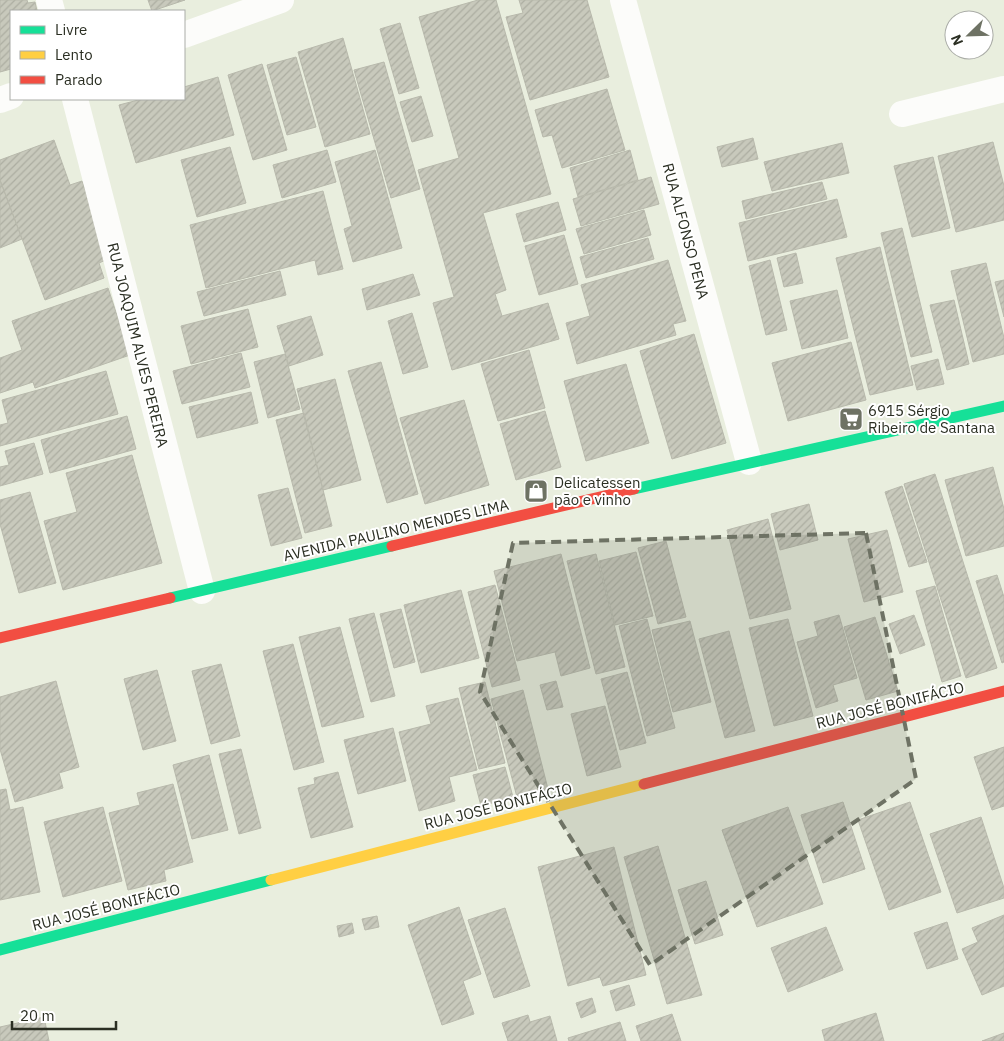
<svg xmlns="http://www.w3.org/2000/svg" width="1004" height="1041" viewBox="0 0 1004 1041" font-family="'IBM Plex Sans',sans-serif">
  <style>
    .building { fill: url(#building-hatch); stroke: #b8b9ac }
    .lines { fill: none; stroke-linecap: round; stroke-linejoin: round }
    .street { stroke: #fcfcfa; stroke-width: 26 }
    .fast { stroke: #16e098; stroke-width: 11 }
    .slow { stroke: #ffcf43; stroke-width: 11 }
    .jam { stroke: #f24e42; stroke-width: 11 }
    .marked { fill: #6e7264; fill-opacity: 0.2; stroke: #6e7264; stroke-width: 4; stroke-dasharray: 10 6; stroke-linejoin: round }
    .labels { text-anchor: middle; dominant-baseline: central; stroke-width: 4; stroke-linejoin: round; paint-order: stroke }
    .street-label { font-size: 15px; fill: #2b2f23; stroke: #fff }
    .poi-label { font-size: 15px; fill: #2b2f23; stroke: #fff; text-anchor: start }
  </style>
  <defs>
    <pattern id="building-hatch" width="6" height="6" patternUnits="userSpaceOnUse" patternTransform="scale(1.25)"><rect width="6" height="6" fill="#c8c9bc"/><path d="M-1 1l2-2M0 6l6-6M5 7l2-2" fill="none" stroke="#acada1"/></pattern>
  </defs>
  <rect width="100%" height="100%" fill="#e9eede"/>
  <path class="building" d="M0,0H27L28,3L35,2L37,11H11V69L0,72Z
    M148,0H185L152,11Z
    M478,0H496L551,194L483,213L506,290L495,294L502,316L548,303L559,339L452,370L433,303L454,297L418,170L459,158L419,17Z
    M519,0H587L609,77L530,100L506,17L523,13Z
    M400,23L419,88L399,94L380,29Z
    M343,38L370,134L325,147L298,52Z
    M296,57L316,127L287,135L267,65Z
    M384,62L420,189L391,198L354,70Z
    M262,64L287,150L253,160L228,75Z
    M218,77L234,135L136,163L119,105L142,99H184V87Z
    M607,89L625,150L562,168L552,135L543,137L535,110Z
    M421,96L433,136L412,142L400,102Z
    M753,138L758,159L722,167L717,147Z
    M54,140L70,185L82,181L110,258L99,263L104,278L45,300L0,180V160Z
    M993,142L1004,186V220L956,232L938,156Z
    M842,143L849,173L772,191L764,162Z
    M230,147L246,203L197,217L181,160Z
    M327,150L336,182L282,198L273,165Z
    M375,150L402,248L353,262L344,229L352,226L335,162Z
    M630,150L638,180L578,197L570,168Z
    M933,157L950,228L912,237L894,166Z
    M651,177L659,204L581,226L573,199Z
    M0,180L22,239L0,248Z
    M822,182L827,199L746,219L742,201Z
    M323,191L343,269L318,275L315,260L206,288L190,225Z
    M837,199L847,237L748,261L739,223Z
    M558,202L566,230L524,242L516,214Z
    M644,210L651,235L584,254L576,229Z
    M902,228L932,352L911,357L881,233Z
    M564,235L578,284L539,295L525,246Z
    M648,238L654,259L586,278L580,257Z
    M880,247L913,385L870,395L836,258Z
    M796,253L803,283L784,287L777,258Z
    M668,260L686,321L673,324L676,335L577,364L566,323L590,316L581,285Z
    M770,260L787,330L766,335L749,266Z
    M986,263L1004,338V354L973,362L951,271Z
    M280,271L286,295L204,316L197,292Z
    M413,274L420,295L367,310L362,289Z
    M1004,280V317L995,282Z
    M108,288L130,355L35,388L33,382L0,393V358L22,350L12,321Z
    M837,290L848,338L802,349L790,301Z
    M954,300L969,364L947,370L930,305Z
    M248,309L258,347L191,364L181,326Z
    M412,313L428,367L403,374L388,321Z
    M311,316L323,355L289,366L277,326Z
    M694,334L726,443L672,459L640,351Z
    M851,342L866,400L788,421L772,363Z
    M529,350L545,408L498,421L481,364Z
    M241,353L250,387L182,404L173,371Z
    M285,354L300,409L268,418L254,362Z
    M938,359L944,384L917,390L911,366Z
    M381,362L418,494L387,503L348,371Z
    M626,364L649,443L586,461L564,381Z
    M106,371L118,414L0,446V425L8,423L2,400Z
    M335,379L361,480L323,490L297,389Z
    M251,392L258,423L197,438L189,407Z
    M464,400L489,485L425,504L400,418Z
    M545,411L561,467L516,480L500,424Z
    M304,413L332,526L305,533L276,420Z
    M127,416L136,449L50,473L41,440Z
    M34,443L43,474L0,486V467L9,465L5,451Z
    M132,455L162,563L63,590L44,521L77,512L66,473Z
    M993,467L1004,509V546L966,556L945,480Z
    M935,474L997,668L966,678L904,484Z
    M902,486L927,562L909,567L885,492Z
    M288,488L302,538L271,546L258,495Z
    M30,492L56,583L19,593L0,524V500Z
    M809,504L818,540L780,550L771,514Z
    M768,519L791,609L750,619L727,530Z
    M887,530L903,592L864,602L848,539Z
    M666,541L686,617L658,624L638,548Z
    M636,552L653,616L615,625L599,561Z
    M561,554L590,668L561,676L555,652L517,661L494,571Z
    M596,554L625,667L596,674L567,561Z
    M997,575L1004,597V662L1002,663L976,581Z
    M495,585L520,680L492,687L468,592Z
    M935,586L961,676L942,682L916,591Z
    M461,590L479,658L421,673L404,605Z
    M401,609L415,662L394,668L380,614Z
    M374,613L395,696L371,702L349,619Z
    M839,615L857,678L833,685L838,701L816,708L797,642L818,636L814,622Z
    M914,615L925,645L900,654L889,624Z
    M875,617L898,691L866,700L844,627Z
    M647,619L675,728L647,736L619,626Z
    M788,619L813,716L774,726L749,628Z
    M690,621L711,702L673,712L652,630Z
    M340,627L364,717L322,727L299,637Z
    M729,631L755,731L725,738L699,639Z
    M293,644L324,762L294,770L263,651Z
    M221,664L240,736L211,744L192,671Z
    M157,670L176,741L143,750L124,679Z
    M627,672L646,743L620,750L601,679Z
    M56,681L79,767L59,773L63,788L15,802L0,749V697Z
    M556,681L563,707L547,710L540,685Z
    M485,682L505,763L479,769L459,688Z
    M523,690L549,793L518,801L491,699Z
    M458,698L477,770L449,777L455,801L419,811L399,732L431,724L426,706Z
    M605,706L621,767L587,776L571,714Z
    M393,728L406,781L358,794L344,740Z
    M1004,747V806L992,810L974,757Z
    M241,749L261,828L239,834L219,754Z
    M209,755L228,830L192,839L173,765Z
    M505,767L513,797L481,806L473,775Z
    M338,772L353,827L311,838L298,788L315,784L314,778Z
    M173,784L193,862L164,870L166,881L128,890L109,813L140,805L137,793Z
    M6,789L10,810L23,807L40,892L0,900V790Z
    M843,802L865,869L823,883L801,815Z
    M910,802L941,892L889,910L858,820Z
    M103,807L122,881L63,897L44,822Z
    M788,807L823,904L757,927L722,830Z
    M981,817L1004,888V898L957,913L930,834Z
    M658,846L702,995L667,1004L624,857Z
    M614,847L646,975L603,986L600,977L568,986L538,867Z
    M706,881L723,935L695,944L678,890Z
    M459,907L481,974L463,981L474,1014L442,1025L408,925Z
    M505,908L530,986L494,998L468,920Z
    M1004,915V986L982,995L962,949L978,942L972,928Z
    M377,916L379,927L365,930L362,919Z
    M947,922L958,959L927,969L914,933Z
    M352,923L354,933L339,937L337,926Z
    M826,927L843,970L788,992L771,948Z
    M629,985L635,1005L616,1011L610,991Z
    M592,998L596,1012L581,1018L576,1003Z
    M876,1013L884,1041H825L822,1030Z
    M672,1014L681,1041H641L636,1026Z
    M528,1015L530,1022L550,1016L557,1041H508L502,1023Z
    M44,1017L49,1041H0V1027Z
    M620,1022L626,1041H569L568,1038Z
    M1004,1033V1041H982Z"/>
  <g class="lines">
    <path class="street" d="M49,0L52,11
      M623,0L749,462
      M184,35L281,0
      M75,99L202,591
      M0,100L11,96
      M902,114L1004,89"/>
    <path class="fast" d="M634,489L1004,406
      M170,598L392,546
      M0,950L271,880"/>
    <path class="slow" d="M271,880L644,784"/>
    <path class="jam" d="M392,546L634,489
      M0,638L170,598
      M644,784L1004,691"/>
  </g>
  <path class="marked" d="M866,533L916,779L650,965L480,692L513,543Z"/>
  <defs>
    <g id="supermarket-square" transform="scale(1.25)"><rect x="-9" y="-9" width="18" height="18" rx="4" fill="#6e7264" stroke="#fff"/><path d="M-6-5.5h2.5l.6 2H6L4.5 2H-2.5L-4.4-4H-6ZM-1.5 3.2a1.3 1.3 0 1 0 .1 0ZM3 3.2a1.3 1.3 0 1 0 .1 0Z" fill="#fff"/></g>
    <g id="shop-square" transform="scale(1.25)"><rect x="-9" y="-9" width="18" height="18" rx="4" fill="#6e7264" stroke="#fff"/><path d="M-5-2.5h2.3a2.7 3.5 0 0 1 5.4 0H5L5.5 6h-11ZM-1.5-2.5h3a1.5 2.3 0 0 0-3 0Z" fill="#fff"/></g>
  </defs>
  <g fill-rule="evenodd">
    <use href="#supermarket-square" x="851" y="419"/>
    <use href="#shop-square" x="536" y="491"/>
  </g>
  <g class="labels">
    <g class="street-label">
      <text transform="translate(686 231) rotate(75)">RUA ALFONSO PENA</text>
      <text transform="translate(138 345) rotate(76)">RUA JOAQUIM ALVES PEREIRA</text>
      <text transform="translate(396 530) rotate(-13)">AVENIDA PAULINO MENDES LIMA</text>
      <text transform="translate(890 705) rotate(-14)">RUA JOSÉ BONIFÁCIO</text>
      <text transform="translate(498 806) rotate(-14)">RUA JOSÉ BONIFÁCIO</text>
      <text transform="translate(106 907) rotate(-14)">RUA JOSÉ BONIFÁCIO</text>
    </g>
    <g class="poi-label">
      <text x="868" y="410">6915 Sérgio<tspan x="868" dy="17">Ribeiro de Santana</tspan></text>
      <text x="554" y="482">Delicatessen<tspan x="554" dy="17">pão e vinho</tspan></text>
    </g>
  </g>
  <rect x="10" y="10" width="175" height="90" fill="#ffffff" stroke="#aaaca7"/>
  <rect x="20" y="26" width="25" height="8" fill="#16e098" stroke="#aaaca7"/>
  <text x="55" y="35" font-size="15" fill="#2b2f23">Livre</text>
  <rect x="20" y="51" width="25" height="8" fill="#ffcf43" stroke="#aaaca7"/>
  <text x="55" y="60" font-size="15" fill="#2b2f23">Lento</text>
  <rect x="20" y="76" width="25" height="8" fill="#f24e42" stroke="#aaaca7"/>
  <text x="55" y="85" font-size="15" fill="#2b2f23">Parado</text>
  <g transform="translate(969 35) rotate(247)"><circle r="24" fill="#ffffff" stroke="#aaaca7"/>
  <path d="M0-4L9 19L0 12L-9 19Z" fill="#6e7264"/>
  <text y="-8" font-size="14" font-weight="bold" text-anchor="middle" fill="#2b2f23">N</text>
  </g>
  <path d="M12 1021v8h104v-8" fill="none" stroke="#2b2f23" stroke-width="2.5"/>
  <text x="20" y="1021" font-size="15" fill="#2b2f23" stroke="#ffffff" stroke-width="4" paint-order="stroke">20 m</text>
</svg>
